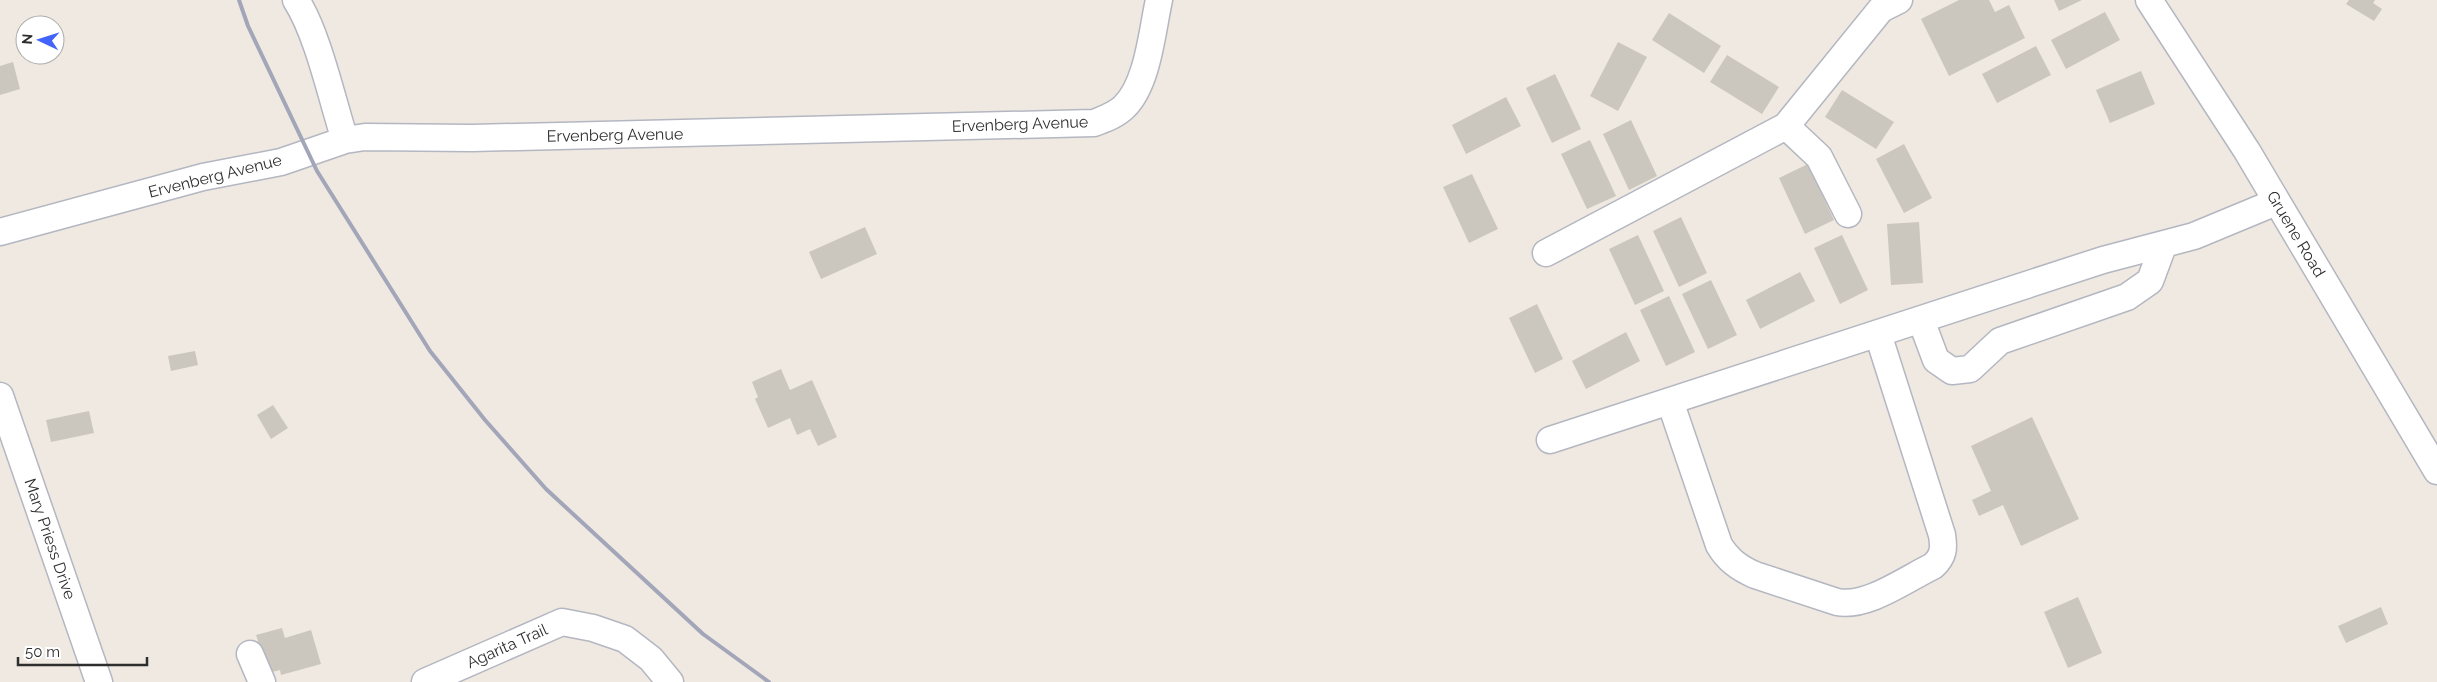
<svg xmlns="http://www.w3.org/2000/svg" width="2437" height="682" viewBox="0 0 2437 682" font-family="Raleway,sans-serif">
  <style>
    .building { fill: #cbc7bf }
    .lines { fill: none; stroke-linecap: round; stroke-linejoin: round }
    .minor-casing { stroke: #b4b7c1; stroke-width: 29 }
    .minor { stroke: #fff; stroke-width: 26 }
    .rail { stroke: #a3a6b8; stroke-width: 4 }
    .labels { text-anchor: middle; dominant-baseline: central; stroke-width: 4.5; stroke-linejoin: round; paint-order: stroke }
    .street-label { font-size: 16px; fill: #2e2e2e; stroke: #fff }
  </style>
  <rect width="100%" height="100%" fill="#efe9e1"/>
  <path class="building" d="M1959,0H1989L1995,12L2009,5L2025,38L1949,76L1921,19Z
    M2054,0H2082L2059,11Z
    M2349,0H2375L2373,3L2382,9L2374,21L2346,4Z
    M2105,12L2120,40L2066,69L2051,40Z
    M1669,13L1721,46L1704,73L1652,40Z
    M1618,42L1647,57L1618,111L1590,96Z
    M2036,46L2051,75L1997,103L1982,74Z
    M1727,55L1779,87L1762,114L1710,82Z
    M13,62L20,89L0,95V66Z
    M2141,71L2155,104L2110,123L2096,90Z
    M1555,74L1581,129L1552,143L1526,88Z
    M1842,90L1894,122L1876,149L1825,117Z
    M1506,97L1521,126L1466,154L1452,125Z
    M1631,120L1657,176L1629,190L1603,134Z
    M1590,140L1616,196L1587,209L1561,154Z
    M1904,144L1932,198L1904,213L1876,159Z
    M1808,164L1834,220L1805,234L1779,178Z
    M1472,174L1498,229L1469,243L1443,187Z
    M1681,217L1707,273L1679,287L1653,231Z
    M1919,222L1923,283L1891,285L1887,224Z
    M865,227L877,254L821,279L809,252Z
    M1638,235L1664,291L1635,305L1609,249Z
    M1842,235L1868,290L1840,304L1814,248Z
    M1800,272L1815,301L1760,329L1746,300Z
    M1711,280L1737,335L1708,349L1682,294Z
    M1669,296L1695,352L1666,366L1640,310Z
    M1537,304L1563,359L1535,373L1509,318Z
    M1626,332L1640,361L1586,389L1572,361Z
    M195,351L198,365L171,371L168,356Z
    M781,369L790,390L812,380L837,437L818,446L810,429L797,435L790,418L768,428L755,399L758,397L752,382Z
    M273,405L288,428L271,439L257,415Z
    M89,411L94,433L51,442L46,420Z
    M2032,417L2079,519L2021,546L2003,505L1979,516L1972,500L1991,491L1971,446Z
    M2078,597L2102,653L2068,668L2044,612Z
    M2381,607L2388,624L2346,643L2338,626Z
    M282,628L285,638L311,630L321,664L281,675L280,670L260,675V647L256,635Z"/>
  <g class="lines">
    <g class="minor-casing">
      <path id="minor" d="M296,0C318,34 332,100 345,140
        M2149,0L2247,151L2437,471
        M1786,126L1819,157L1848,214
        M0,232L203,177L281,162L345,140L365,137L472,138L1094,123C1104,119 1116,115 1124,107C1148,84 1152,31 1159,0
        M1546,253L1786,126L1881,9L1899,0
        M1921,320L1936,360L1952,371L1970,369L2000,341L2127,297L2150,281L2163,246
        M0,396L99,682
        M1670,401L1719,545C1728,560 1739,568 1755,575L1837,602C1867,608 1906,579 1933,566C1944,556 1944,548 1942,535L1878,334
        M1550,440L2103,260L2194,236L2276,202
        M250,654L262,682
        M425,682L562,622L593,628L625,639L651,659L670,682"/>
    </g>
    <use href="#minor" class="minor"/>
    <path class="rail" d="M239,0L248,26L317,171L430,351L485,420L546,489L703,634L769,682"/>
  </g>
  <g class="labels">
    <g class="street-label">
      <text transform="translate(1020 124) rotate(-2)">Ervenberg Avenue</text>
      <text transform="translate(615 135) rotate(-1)">Ervenberg Avenue</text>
      <text transform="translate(215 176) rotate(-14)">Ervenberg Avenue</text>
      <text transform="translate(2296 234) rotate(59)">Gruene Road</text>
      <text transform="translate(50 539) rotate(71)">Mary Priess Drive</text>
      <text transform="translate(507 646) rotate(-24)">Agarita Trail</text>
    </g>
  </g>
  <g transform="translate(40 40) rotate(274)"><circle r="24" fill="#ffffff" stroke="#ababab"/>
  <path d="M0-4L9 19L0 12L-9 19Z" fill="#4264fb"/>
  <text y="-8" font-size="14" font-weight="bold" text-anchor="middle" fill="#2e2e2e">N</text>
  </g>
  <path d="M18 657v8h129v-8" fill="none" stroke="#2e2e2e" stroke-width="2.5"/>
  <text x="25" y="657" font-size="15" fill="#2e2e2e" stroke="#ffffff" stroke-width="4" paint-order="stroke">50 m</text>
</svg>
